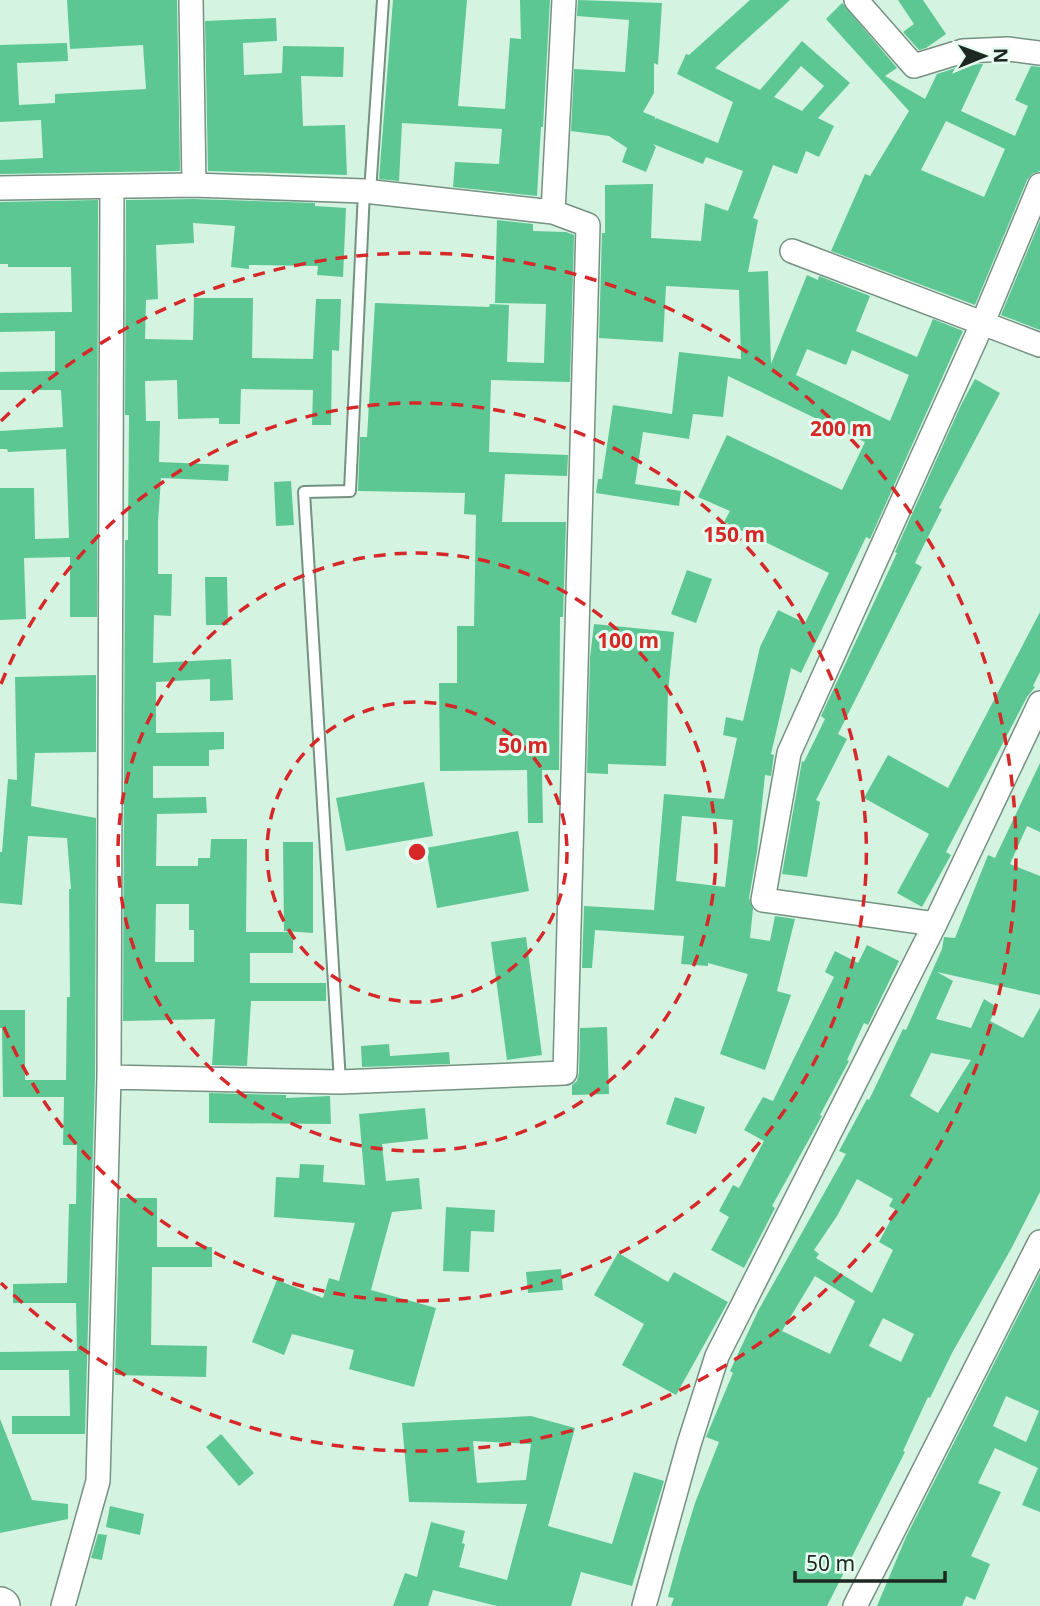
<svg xmlns="http://www.w3.org/2000/svg" width="1040" height="1606" viewBox="0 0 1040 1606" font-family="'Noto Sans',sans-serif">
  <style>
    .building { fill: #5cc793; fill-rule: evenodd }
    .lines { fill: none; stroke-linecap: round; stroke-linejoin: round }
    .service-casing { stroke: #759181; stroke-width: 14 }
    .minor-casing { stroke: #759181; stroke-width: 26 }
    .primary-casing { stroke: #759181; stroke-width: 38 }
    .service { stroke: #fff; stroke-width: 10 }
    .minor { stroke: #fff; stroke-width: 23 }
    .primary { stroke: #fff; stroke-width: 35 }
    .ring { fill: none; stroke: #d62828; stroke-width: 3.5; stroke-dasharray: 12 9 }
    .centre { fill: #d62828; stroke: #e6fef0; stroke-width: 3.5 }
    .ring-label { font-size: 21px; text-anchor: middle; font-weight: bold; fill: #d62828; stroke: #e6fef0; stroke-width: 6; stroke-linejoin: round; paint-order: stroke }
  </style>
  <rect width="100%" height="100%" fill="#d4f3e1"/>
  <path class="building" d="M67,0H177L180,171L0,174V160L43,158L41,120L0,122V45L67,43L68,61L17,63L19,105L55,103V94L146,89L143,45L70,49Z
    M393,0H467L458,106L505,109L510,38L521,39L520,0H550L543,127H541L537,196L453,187L455,162L499,164L502,129L402,123L399,181L379,179Z
    M578,0L662,3L658,65L654,63V93L643,112L655,117V120L656,118L718,143L733,102L677,74L686,54L689,55L750,0H790L715,68L760,90L802,41L850,83L818,118L834,126L819,157L806,151L797,174L773,165L753,218L758,220L748,272L768,271L771,364L807,275L818,280L819,276L870,296L856,331L917,357L933,319L963,331L870,539L866,537L801,673L791,668L771,754L774,755L771,776L765,775L757,852L749,898L753,909L750,938L770,941L775,916L795,919L777,991L791,995L765,1070L720,1054L748,974L708,963V966L681,964L684,936L595,930L592,968H582L584,906L654,910L664,794L724,799L737,738L723,735L726,717L743,721L760,647L778,610L805,623L829,573L724,522L730,511L698,497L727,435L842,490L865,442L728,376L723,417L693,414L689,439L643,432L635,484L681,491L679,506L596,493L598,479H602L613,405L672,414L679,352L741,359L739,290L666,286L663,342L599,338L602,233H605V185L653,184L651,238L701,241L705,203L728,211L743,171L706,157L703,164L653,144L656,147L646,172L622,162L627,148L609,136L571,131L574,69L625,72L629,20L577,16ZM801,66L824,86L802,111L774,97ZM807,349L846,365L852,350L909,375L890,421L796,375ZM682,816L733,820L725,887L676,881Z
    M898,0H923L946,34L926,48L919,50L903,32L914,24Z
    M842,3L897,68L885,76L925,99L937,74L965,65L983,64L961,111L1015,136L1028,106L1015,100L1031,66L1040,67V171L1032,174L1027,180L975,305L831,251L865,174L870,176L909,111L826,19ZM946,121L1005,149L984,197L921,170Z
    M276,18L277,41L243,43L244,75L282,73L283,46L344,47L343,77L301,76L303,126L345,125L347,175L208,171L205,21Z
    M194,199L315,203V206L346,208L343,277L317,275L318,266L249,265V269L231,267L235,226L193,223L194,243L156,245L158,299L146,300L145,339L193,340L194,298H253L252,358L313,359L316,299H341L339,351L332,350L331,425H312L313,390L241,389L240,424H219V418L178,419L177,380L145,381L146,421H160L159,462L229,465L228,481L161,478L158,522V574H172L171,616L154,615L153,663L231,659L233,700L210,701V679L156,682V733L224,732V749L209,750V766H153V798L206,797L207,813L157,814L156,866H198V858H210L211,839H247L246,932H293V953H250V983H326V1001H251L247,1066L212,1065L215,1019L123,1021L125,540H128L129,415H125L126,200ZM156,904H189V930H194V962H155Z
    M98,200L97,617H70V557L24,558L26,619L0,620V488H34L35,539L69,538L66,449L8,452L7,449H0V431L63,427L61,390H0V372L55,371V331L0,332V313L72,312L71,267H8V264H0V202Z
    M497,220L533,224V231L566,232L574,235L570,382L491,380L489,452L568,455L567,476L505,474L502,522H566L563,617H560L559,770H542L543,823H528L527,770L440,771L439,683H457V626H474L476,515L464,514L465,493L358,491L360,437H367L375,303L489,307L490,304L509,305L507,362L544,363L546,304L495,303Z
    M1040,221V330L1001,315Z
    M975,379L1000,393L939,508L942,509L915,563L922,567L838,734L847,739L816,800L820,802L807,877L782,874L802,761L804,762L825,719L821,716L897,553L895,552L961,405Z
    M291,481L294,525L276,526L274,482Z
    M687,570L712,579L696,623L671,614Z
    M205,577H227L228,625H206Z
    M1040,612V672L1033,686L1035,687L1027,697L946,852L951,855L922,907L897,893L929,834L864,798L888,755L948,788Z
    M594,624L674,632L668,692L666,766L608,764V774L587,773L590,657Z
    M96,675V752L35,753L31,806L96,818L95,1077L85,1434H12V1416H70L69,1370H0V1352L77,1351L76,1303H13V1284L67,1283L69,1204H76L77,1145H63L64,1097H3L2,1028H0V1010H25V1080H66L67,997H70L69,889H71L67,838L28,836L22,905L0,903V852H2L8,779L17,780L15,677Z
    M1040,763V832L1027,826L1010,864L1040,876V995L937,972L953,981L936,1019L971,1028L984,999L997,1007L990,1021L1023,1038L1040,1008V1192L1011,1249L952,1353L930,1398L928,1397L903,1451L905,1452L827,1606H671L674,1598L668,1597L681,1549L695,1503L719,1442L706,1437L733,1373L730,1371L758,1311L846,1154L839,1151L867,1099L869,1100L903,1029L906,1030L942,949L944,937L955,938L988,855L995,858ZM931,1053L971,1060L938,1113L910,1096ZM857,1179L893,1199L889,1206L896,1210L879,1242L893,1250L872,1293L816,1258L819,1254L814,1250L837,1216ZM815,1276L855,1301L830,1354L782,1331ZM883,1318L914,1334L901,1362L869,1346Z
    M424,782L433,836L346,851L336,798Z
    M518,831L529,891L437,908L426,848Z
    M283,842H313V933L284,931Z
    M526,937L542,1055L507,1060L491,942Z
    M867,945L899,961L868,1025L864,1023L847,1060L849,1061L820,1115L822,1116L772,1206L775,1208L744,1268L711,1250L729,1217L719,1211L733,1185L739,1188L764,1141L744,1130L763,1097L773,1101L834,977L825,972L835,951L858,963Z
    M607,1027L609,1094L572,1095V1085L577,1081L579,1073L580,1028Z
    M389,1044L390,1056L449,1052L450,1064L362,1067L361,1046Z
    M209,1093L286,1095V1098L330,1096L331,1124L209,1123Z
    M675,1097L705,1107L696,1134L666,1124Z
    M425,1108L428,1139L382,1144L386,1181L419,1178L422,1209L392,1212L371,1290L436,1308L414,1387L349,1369L354,1350L292,1334L284,1355L252,1342L277,1280L323,1298L329,1278L339,1281L355,1223L274,1217L276,1177L299,1178L300,1164L324,1165L323,1182L365,1185L359,1114Z
    M120,1198H157V1247H212V1267H152L151,1345L207,1346L206,1377L115,1375Z
    M446,1207L495,1210L494,1232L471,1231L469,1272L443,1271Z
    M618,1253L668,1282L674,1272L728,1302L676,1395L622,1365L644,1324L594,1295Z
    M561,1269L563,1290L528,1293L526,1272Z
    M1040,1273V1512L1022,1505L1038,1468L995,1448L978,1483L1001,1492L971,1556L990,1564L975,1600L966,1596L962,1606H877L906,1537ZM1006,1396L1039,1411L1026,1442L993,1426Z
    M531,1416L575,1428L548,1526L612,1544L634,1472L664,1481L632,1586L581,1572L571,1606H497L433,1590L428,1606H393L405,1573L417,1577L431,1522L465,1531L462,1543L465,1544L459,1567L507,1580L527,1504L409,1502L402,1423ZM473,1441L531,1444L526,1480L477,1483Z
    M0,1419L32,1500L68,1504V1519L0,1533Z
    M221,1434L254,1473L239,1486L206,1447Z
    M110,1506L144,1514L140,1535L106,1527Z
    M98,1534L107,1535L102,1560L91,1558Z"/>
  <g class="lines">
    <g class="service-casing">
      <path id="service" d="M370,192L383,0
        M340,1082L304,492L350,491L364,191"/>
    </g>
    <g class="minor-casing">
      <path id="minor" d="M191,0L194,185
        M856,0L914,66L963,51L1008,49L1040,53
        M0,188L194,185L364,191L553,212L588,225L565,1073L340,1082L109,1077
        M553,212L564,0
        M792,251L1040,345
        M935,924L763,900L789,753L983,322L1040,185
        M63,1606L98,1481L109,1077L112,187
        M644,1606L689,1444L717,1356L935,924L1040,703
        M855,1606L1040,1242"/>
    </g>
    <g class="primary-casing">
      <path id="primary" d="M0,1605L2,1606"/>
    </g>
    <use href="#service" class="service"/>
    <use href="#minor" class="minor"/>
    <use href="#primary" class="primary"/>
  </g>
  <g class="ring">
    <circle cx="417" cy="852" r="150"/>
    <circle cx="417" cy="852" r="299"/>
    <path d="M1 684A449 449 0 1 1 1 1020"/>
    <path d="M1 421A599 599 0 1 1 1 1283"/>
  </g>
  <circle cx="417" cy="852" r="10" class="centre"/>
  <g class="ring-label">
    <text x="841" y="436">200 m</text>
    <text x="734" y="542">150 m</text>
    <text x="628" y="648">100 m</text>
    <text x="523" y="753">50 m</text>
  </g>
  <g transform="translate(984 56) rotate(89)" stroke="#e6fef0" stroke-width="5" paint-order="stroke">
  <path d="M0-5L12 26L0 18L-12 26Z" fill="#1c2821"/>
  <text y="-10" font-size="19" font-weight="bold" text-anchor="middle" fill="#1c2821">N</text>
  </g>
  <path d="M795 1571v10h150v-10" fill="none" stroke="#1c2821" stroke-width="3.5"/>
  <text x="806" y="1571" font-size="21" fill="#1c2821" stroke="#e6fef0" stroke-width="5" paint-order="stroke">50 m</text>
</svg>
